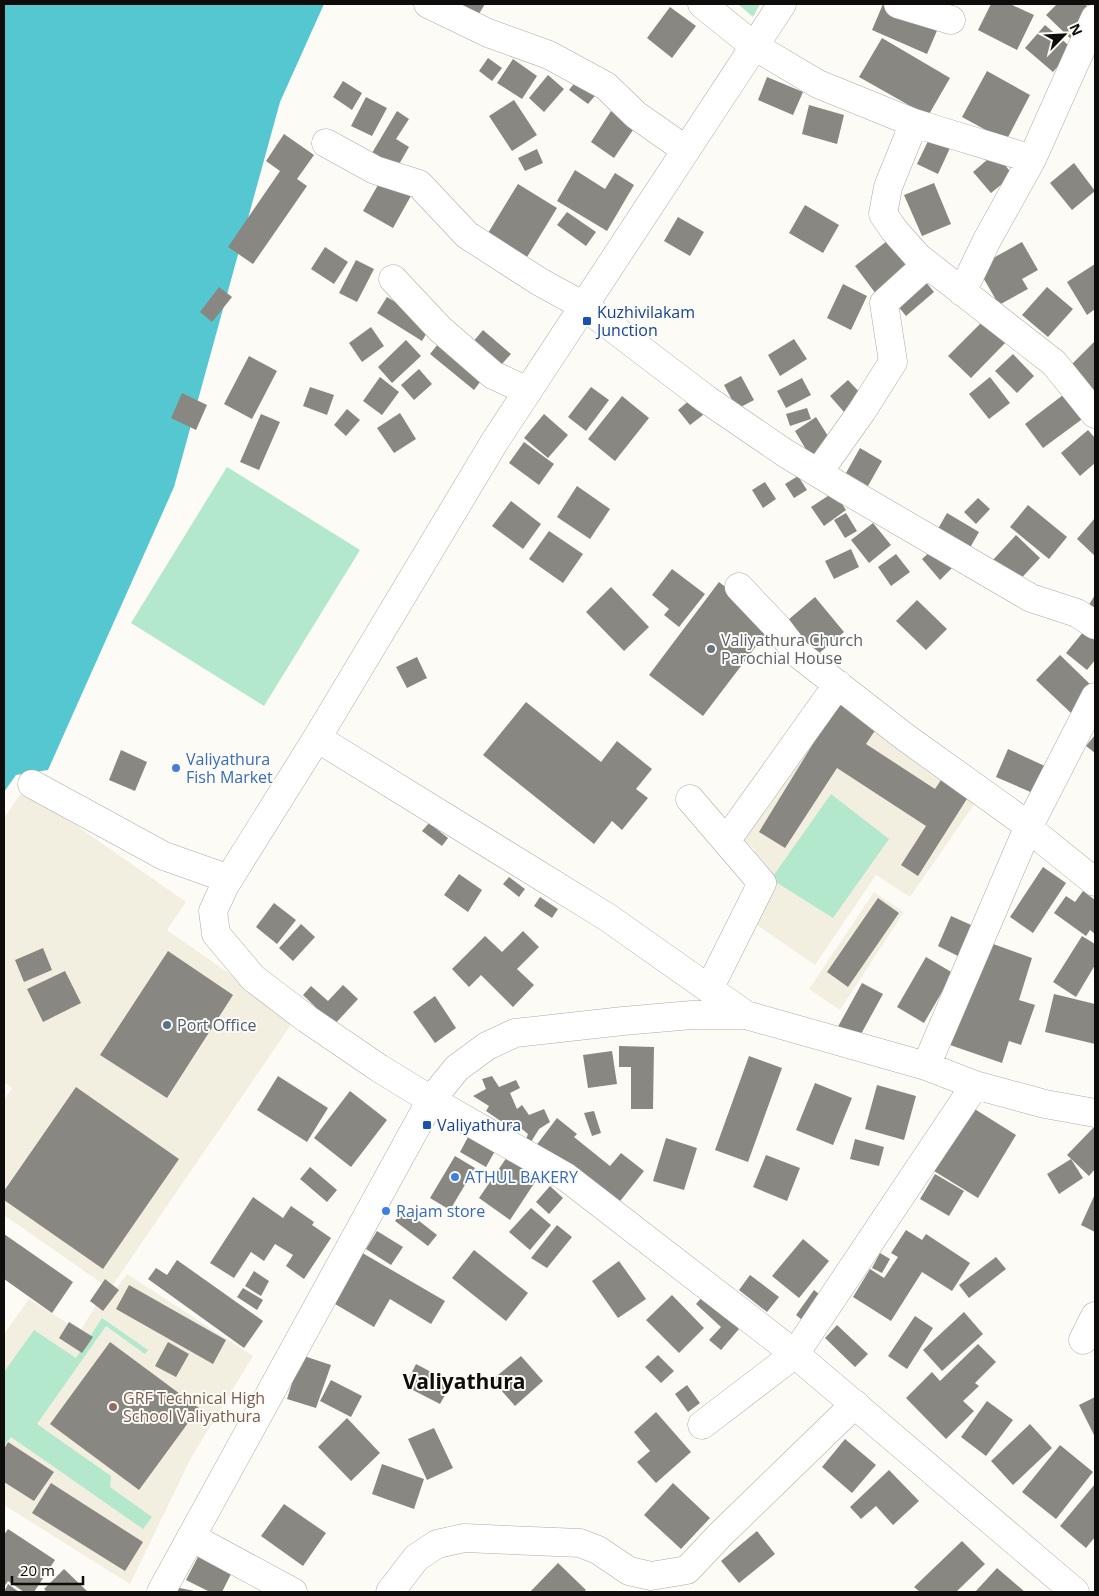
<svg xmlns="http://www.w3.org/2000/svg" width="1099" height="1596" viewBox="0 0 1099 1596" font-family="'Open Sans',sans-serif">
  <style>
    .built { fill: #f2efe1 }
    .green { fill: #b3e8cd }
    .water { fill: #55c7d0 }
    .building { fill: #898781 }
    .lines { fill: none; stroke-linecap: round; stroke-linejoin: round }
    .minor-casing { stroke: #adaba5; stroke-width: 29 }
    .major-casing { stroke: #adaba5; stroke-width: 29 }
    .minor { stroke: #fff; stroke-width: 28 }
    .major { stroke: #fff; stroke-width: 28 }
    .transit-dot { fill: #1a4fb4; stroke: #fdfbf5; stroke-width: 2 }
    .worship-dot { fill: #6b7280; stroke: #fdfbf5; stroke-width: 2 }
    .shop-dot { fill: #3f7fe0; stroke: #fdfbf5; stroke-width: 2 }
    .service-dot { fill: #5c6f8a; stroke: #fdfbf5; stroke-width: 2 }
    .education-dot { fill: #8d6e63; stroke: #fdfbf5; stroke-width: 2 }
    .labels { text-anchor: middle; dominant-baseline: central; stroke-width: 4; stroke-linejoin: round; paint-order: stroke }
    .transit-label { font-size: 16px; fill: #164399; stroke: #fdfbf5; text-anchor: start }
    .worship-label { font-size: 16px; fill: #5b616d; stroke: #fdfbf5; text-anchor: start }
    .shop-label { font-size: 16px; fill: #366cbe; stroke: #fdfbf5; text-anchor: start }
    .service-label { font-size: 16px; fill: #4e5e75; stroke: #fdfbf5; text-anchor: start }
    .education-label { font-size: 16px; fill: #785e54; stroke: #fdfbf5; text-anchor: start }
    .district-label { font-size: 21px; font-weight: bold; fill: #0e0d0b; stroke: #fdfbf5 }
  </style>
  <rect width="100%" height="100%" fill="#fdfbf5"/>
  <path class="built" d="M840,695L982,793L910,897L876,875L815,965L744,916L755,849L741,839Z
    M24,789L186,902L167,930L295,1019L110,1289L4,1215V1100L12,1088L4,1082V818Z
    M874,892L904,912L840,1010L809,989Z
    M127,1274L253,1356L191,1458L130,1584L4,1505V1334L29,1299L80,1331L102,1296L109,1298Z"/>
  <path class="green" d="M738,4H760L753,17Z
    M227,467L360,550L264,706L131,623Z
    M831,794L889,839L833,918L771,879Z
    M102,1318L148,1350L145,1354L106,1326L37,1424L111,1476L110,1487L152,1517L143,1529L11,1437L4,1446V1372L34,1330L76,1358Z"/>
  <path class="water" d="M4,4H324L280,102L174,487L48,770L16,775L4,792Z"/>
  <path class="building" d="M461,4H485L477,17L460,6Z
    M883,4H888L939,26L927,54L872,30Z
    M991,4H1010L1034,15L1017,50L978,30Z
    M1057,4H1085L1095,14L1072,40L1046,15Z
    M670,7L696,26L672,58L647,38Z
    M1045,25L1073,49L1053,72L1025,48Z
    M882,38L950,78L928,116L859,77Z
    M488,58L502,68L492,81L479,71Z
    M513,59L537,76L522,99L497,83Z
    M987,71L1030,95L1006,141L962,117Z
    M548,75L564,89L544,112L529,98Z
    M580,76L599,91L588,104L569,90Z
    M767,77L803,92L793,115L758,100Z
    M343,81L362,93L352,110L333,97Z
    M366,97L387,108L372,136L351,126Z
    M514,100L537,135L512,151L489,116Z
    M809,105L844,115L837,144L802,134Z
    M397,111L409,119L396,139L409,147L394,173L369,158Z
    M611,111L635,127L614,158L591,142Z
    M284,134L314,155L297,179L307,186L253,264L228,247L280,171L266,161Z
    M929,139L950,148L938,174L917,164Z
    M537,149L543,163L525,171L518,158Z
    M995,153L1013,175L991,193L973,172Z
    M1074,163L1095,191L1072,210L1050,183Z
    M575,170L605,189L615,173L634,185L607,231L557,201Z
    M382,178L412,194L393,228L363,211Z
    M934,183L951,224L922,236L904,195Z
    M518,184L557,208L524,262L485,238Z
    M805,205L839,225L823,253L789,233Z
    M567,212L596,232L586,246L557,225Z
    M678,217L704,232L690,256L664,241Z
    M887,241L912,273L879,298L855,266Z
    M1022,242L1038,270L1022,279L1028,289L999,305L977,267Z
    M325,247L348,262L334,284L311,269Z
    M356,260L374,269L357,302L339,293Z
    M1095,264V309L1087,315L1067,282Z
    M921,276L934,292L906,316L893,300Z
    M843,284L867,296L851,330L827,318Z
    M219,287L232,297L212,322L200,312Z
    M1047,287L1073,309L1048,337L1022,315Z
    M387,297L432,324L422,341L377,313Z
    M985,319L1007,341L971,378L948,356Z
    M371,327L384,346L362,362L349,343Z
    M483,330L511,354L494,373L467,349Z
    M442,339L486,374L474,390L430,354Z
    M794,339L807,359L780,376L768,355Z
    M406,340L421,356L392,383L378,367Z
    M1095,341V398L1067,369Z
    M1013,354L1034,376L1017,393L995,371Z
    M249,356L277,371L252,419L224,404Z
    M419,369L432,384L414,400L401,385Z
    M741,376L754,400L737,409L724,385Z
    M380,377L399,392L382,415L363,401Z
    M990,377L1010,403L989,419L969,394Z
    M802,378L811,395L786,408L777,391Z
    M848,380L863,396L844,412L830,396Z
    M310,387L334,395L327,415L303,406Z
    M591,387L609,400L586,431L568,417Z
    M1067,392L1085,417L1043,448L1025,424Z
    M182,393L207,405L196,430L171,418Z
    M622,396L649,418L615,461L588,439Z
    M691,399L703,415L690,425L678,410Z
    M807,408L811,419L790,426L786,414Z
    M347,409L360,420L346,436L334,425Z
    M400,413L416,439L394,453L377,428Z
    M261,414L280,422L259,470L240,462Z
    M544,414L568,435L548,458L524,438Z
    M816,417L833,444L811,458L795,431Z
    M1088,430L1095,438V463L1080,476L1061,453Z
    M524,442L554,464L539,485L509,463Z
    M860,448L882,461L868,486L846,473Z
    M798,476L807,490L794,498L785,484Z
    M765,482L776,499L763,508L752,490Z
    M577,486L610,509L590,539L557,517Z
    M834,492L846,510L824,526L811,507Z
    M978,498L990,509L976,524L964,512Z
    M511,501L541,524L523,549L492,526Z
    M1028,505L1067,537L1049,559L1010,527Z
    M846,513L857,531L845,538L834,520Z
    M947,513L979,532L967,553L935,534Z
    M1095,518V556L1077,539Z
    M873,523L891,545L869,563L851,540Z
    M549,531L583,554L563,583L529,559Z
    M1016,535L1040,558L1016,584L992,561Z
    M935,547L953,567L940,580L922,559Z
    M851,549L859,567L834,579L825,561Z
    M896,554L910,572L891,586L878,567Z
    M672,569L705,594L679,627L664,615L669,609L652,595Z
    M719,582L773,624L703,716L649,675Z
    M611,587L649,627L624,651L586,612Z
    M1095,595V618L1085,611Z
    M815,597L844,632L810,661L781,626Z
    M917,600L947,629L926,650L896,621Z
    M1088,626L1095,632V660L1087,670L1066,653Z
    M1060,655L1094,688L1071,713L1036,680Z
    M417,657L427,678L407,688L396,667Z
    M841,698L880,723L866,744L935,789L943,777L970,794L918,876L901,865L926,826L837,768L785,848L759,832Z
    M526,702L601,762L617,741L652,769L636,789L648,798L622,830L612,821L594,844L483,755Z
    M1095,735V753L1086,746Z
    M1008,749L1047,767L1035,794L996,777Z
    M121,750L147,762L135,791L109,780Z
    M429,823L448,838L442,846L422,831Z
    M1043,867L1066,883L1033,933L1010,917Z
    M459,874L482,890L468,912L444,895Z
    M509,877L525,889L519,897L503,884Z
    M1083,891L1095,900V934L1090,930L1086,936L1054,913L1066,896L1075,902Z
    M540,897L558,909L552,918L534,906Z
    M878,898L899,913L848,987L827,972Z
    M274,903L296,920L277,944L256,927Z
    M951,916L978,928L964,959L938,946Z
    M301,924L315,937L293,961L279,948Z
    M523,931L539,947L517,969L534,985L513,1007L481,975L469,987L452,969L485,936L502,952Z
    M1082,936L1095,944V965L1076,997L1053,982Z
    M985,941L1032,958L1019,1000L1035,1005L1021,1045L1009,1041L1002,1063L950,1045Z
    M43,948L52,970L24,982L15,960Z
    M168,951L233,995L167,1098L100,1055Z
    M926,957L953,973L924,1023L897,1007Z
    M65,971L81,1003L43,1022L27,989Z
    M862,983L883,994L855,1045L834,1034Z
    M343,985L358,999L334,1025L303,995L311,986L328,1001Z
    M1054,994L1095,1004V1044L1045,1032Z
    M435,996L456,1028L435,1043L413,1012Z
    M619,1046L654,1047L653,1109H631V1067H619Z
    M612,1051L617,1084L588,1088L583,1055Z
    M749,1056L782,1068L748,1162L715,1150Z
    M278,1076L328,1108L307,1142L257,1110Z
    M492,1076L499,1087L516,1080L520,1088L510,1093L517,1109L522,1105L529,1115L544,1109L550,1122L539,1129L531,1142L526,1139L528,1134L516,1124L512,1129L486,1111L489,1106L473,1096L486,1089L482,1079Z
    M815,1083L852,1098L833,1145L796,1130Z
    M877,1085L916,1096L904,1140L865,1129Z
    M76,1087L179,1159L103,1269L4,1200V1191Z
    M350,1091L387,1120L351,1167L314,1138Z
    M973,1108L1016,1135L978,1198L934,1171Z
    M594,1111L601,1133L592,1136L584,1113Z
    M557,1118L577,1134L574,1137L610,1166L621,1153L644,1171L617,1205L535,1147Z
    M1095,1126V1169L1089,1176L1067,1155Z
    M468,1137L495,1151L486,1167L460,1152Z
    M666,1138L697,1148L684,1190L653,1181Z
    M855,1139L884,1147L879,1166L850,1159Z
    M766,1155L800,1168L787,1201L753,1187Z
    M455,1156L475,1168L450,1210L430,1198Z
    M507,1157L537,1179L510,1220L479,1198Z
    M1071,1159L1083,1178L1059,1194L1047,1174Z
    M310,1167L337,1190L327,1202L300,1179Z
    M935,1174L964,1191L949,1216L920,1199Z
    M550,1186L563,1198L549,1214L536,1202Z
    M1095,1194V1232L1081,1225Z
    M253,1197L283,1218L291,1206L314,1222L312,1225L331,1238L304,1279L286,1266L293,1255L275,1244L264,1261L251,1252L234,1278L210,1263Z
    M531,1208L551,1225L530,1250L509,1232Z
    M404,1209L437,1235L428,1246L395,1221Z
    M557,1225L572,1237L547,1268L531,1258Z
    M906,1230L922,1240L926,1234L970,1263L952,1291L922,1272L891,1321L853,1297L870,1269L884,1278L898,1257L891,1253Z
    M377,1231L403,1247L391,1265L366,1249Z
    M4,1234L73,1282L52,1313L4,1279Z
    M803,1239L829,1261L799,1298L772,1276Z
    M474,1250L528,1293L506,1321L452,1278Z
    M359,1251L445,1301L431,1324L390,1299L374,1327L330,1301Z
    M880,1253L890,1259L882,1273L872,1268Z
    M996,1257L1006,1269L969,1298L959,1285Z
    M177,1260L263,1321L244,1348L148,1279L156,1268L167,1275Z
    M619,1261L646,1299L618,1318L592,1281Z
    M254,1271L269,1281L261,1296L245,1286Z
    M750,1275L779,1297L767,1312L739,1290Z
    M105,1279L119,1290L103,1311L90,1301Z
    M129,1285L226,1340L213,1364L116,1309Z
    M243,1288L263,1300L257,1310L237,1297Z
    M814,1290L825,1299L807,1324L796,1315Z
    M672,1295L704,1328L679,1353L646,1320Z
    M703,1296L739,1329L721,1350L709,1340L721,1327L696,1304Z
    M964,1312L983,1334L942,1371L923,1350Z
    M915,1316L933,1328L907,1369L888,1356Z
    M69,1322L93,1337L82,1353L59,1338Z
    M837,1325L868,1354L855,1367L825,1338Z
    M110,1342L199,1408L139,1490L50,1424Z
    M168,1342L189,1354L176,1377L155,1366Z
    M978,1344L996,1362L975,1383L979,1386L963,1401L974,1411L946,1439L906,1398L932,1372L940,1381Z
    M301,1355L331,1365L316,1408L287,1399Z
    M658,1355L674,1371L661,1383L645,1367Z
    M521,1356L543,1381L515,1406L492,1380Z
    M416,1364L452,1383L440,1404L405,1386Z
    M331,1380L362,1396L351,1417L320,1401Z
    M687,1385L700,1403L688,1412L675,1394Z
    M1095,1397V1437L1079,1405Z
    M987,1401L1013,1420L986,1456L961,1437Z
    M656,1412L691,1452L656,1483L637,1462L650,1451L634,1432Z
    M347,1418L380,1453L351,1481L318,1447Z
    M1030,1424L1052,1448L1013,1485L991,1461Z
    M434,1428L453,1468L427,1480L408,1439Z
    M845,1439L876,1465L852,1493L822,1467Z
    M8,1442L54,1472L34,1501L4,1482V1449Z
    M1060,1445L1093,1472L1056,1519L1022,1492Z
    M382,1464L424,1479L414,1509L372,1494Z
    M889,1470L919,1501L893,1525L876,1506L861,1519L850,1507Z
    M51,1483L143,1542L125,1571L32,1513Z
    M673,1483L710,1518L681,1549L644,1515Z
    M1095,1484V1537L1086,1548L1060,1526Z
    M284,1504L326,1533L303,1566L261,1536Z
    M8,1529L55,1560L34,1592H24L8,1581L4,1587V1535Z
    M757,1531L775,1554L739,1583L721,1561Z
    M962,1541L985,1564L956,1592H920L914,1587Z
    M199,1555L232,1572L222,1592H210L186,1580Z
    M558,1563L586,1590L584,1592H530Z
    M997,1568L1025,1592H975Z
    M64,1569L88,1592H47L44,1589Z
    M8,1584L19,1592H4Z
    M175,1587L194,1591V1592H174Z"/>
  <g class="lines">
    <g class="minor-casing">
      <path id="minor" d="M428,4L488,33L549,55L606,86L636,115L686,150
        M702,4L754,46L818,84L914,123L1032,159
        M898,4L951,20
        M914,123L888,187L883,214L894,230L918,257L1054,363L1095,414
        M326,143L375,170L419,184L467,235L540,282L584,306L706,399L785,453L846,490L1031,598L1077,613L1095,625
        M393,279L440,329L493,375L528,391
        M962,292L987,240L1032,159L1095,18
        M818,473L862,411L893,362L884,303L927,264
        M739,587L777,627L797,653L905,737L1029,826
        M317,738L607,917L746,1015
        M32,784L164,856L229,879
        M690,799L726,841
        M1028,828L1095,882
        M709,989L762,883L726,841L838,684
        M926,1066L1028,828L1095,697
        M431,1100L457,1068L487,1046L515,1033L623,1021L692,1015H746L926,1066L975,1085L1045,1104L1095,1113
        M1083,1340L1095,1316
        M702,1425L795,1354L975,1085
        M191,1537L293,1592
        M390,1592L416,1558L437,1544L464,1538L580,1543L598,1550L629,1571L651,1576L687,1570L720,1535L855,1404"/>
    </g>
    <g class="major-casing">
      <path id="major" d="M782,4L495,441L317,738L225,885L213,911L216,934L253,978L307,1019L379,1068L431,1100L566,1177L795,1354L1075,1592
        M161,1592L431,1100"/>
    </g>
    <use href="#minor" class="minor"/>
    <use href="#major" class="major"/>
  </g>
  <g class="transit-dot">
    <rect x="582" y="316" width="10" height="10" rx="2.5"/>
    <rect x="422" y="1120" width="10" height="10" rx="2.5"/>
  </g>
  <circle class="worship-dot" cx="711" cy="649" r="5"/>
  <g class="shop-dot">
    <circle cx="176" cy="768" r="5"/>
    <circle cx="455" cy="1177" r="5"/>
    <circle cx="386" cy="1211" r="5"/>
  </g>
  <circle class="service-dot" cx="167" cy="1025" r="5"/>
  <circle class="education-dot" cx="113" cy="1407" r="5"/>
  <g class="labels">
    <g class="transit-label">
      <text x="597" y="312">Kuzhivilakam<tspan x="597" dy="18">Junction</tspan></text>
      <text x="437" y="1125">Valiyathura</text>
    </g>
    <g class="worship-label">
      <text x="721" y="640">Valiyathura Church<tspan x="721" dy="18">Parochial House</tspan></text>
    </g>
    <g class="shop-label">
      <text x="186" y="759">Valiyathura<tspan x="186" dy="18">Fish Market</tspan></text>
      <text x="465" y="1177">ATHUL BAKERY</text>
      <text x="396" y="1211">Rajam store</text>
    </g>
    <g class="service-label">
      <text x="177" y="1025">Port Office</text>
    </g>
    <g class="education-label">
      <text x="123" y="1398">GRF Technical High<tspan x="123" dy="18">School Valiyathura</tspan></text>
    </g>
    <g class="district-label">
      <text x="464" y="1381">Valiyathura</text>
    </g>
  </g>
  <rect width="1099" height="1596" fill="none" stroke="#0e0d0b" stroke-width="10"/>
  <g transform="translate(1064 35) rotate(66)" stroke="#fdfbf5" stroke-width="4" paint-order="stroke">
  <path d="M0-4L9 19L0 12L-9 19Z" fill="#0e0d0b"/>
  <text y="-8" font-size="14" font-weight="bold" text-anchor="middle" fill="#0e0d0b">N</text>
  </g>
  <path d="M12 1576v8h71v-8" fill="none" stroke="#0e0d0b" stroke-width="2.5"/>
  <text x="20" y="1576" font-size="15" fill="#0e0d0b" stroke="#fdfbf5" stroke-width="4" paint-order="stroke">20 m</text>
</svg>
